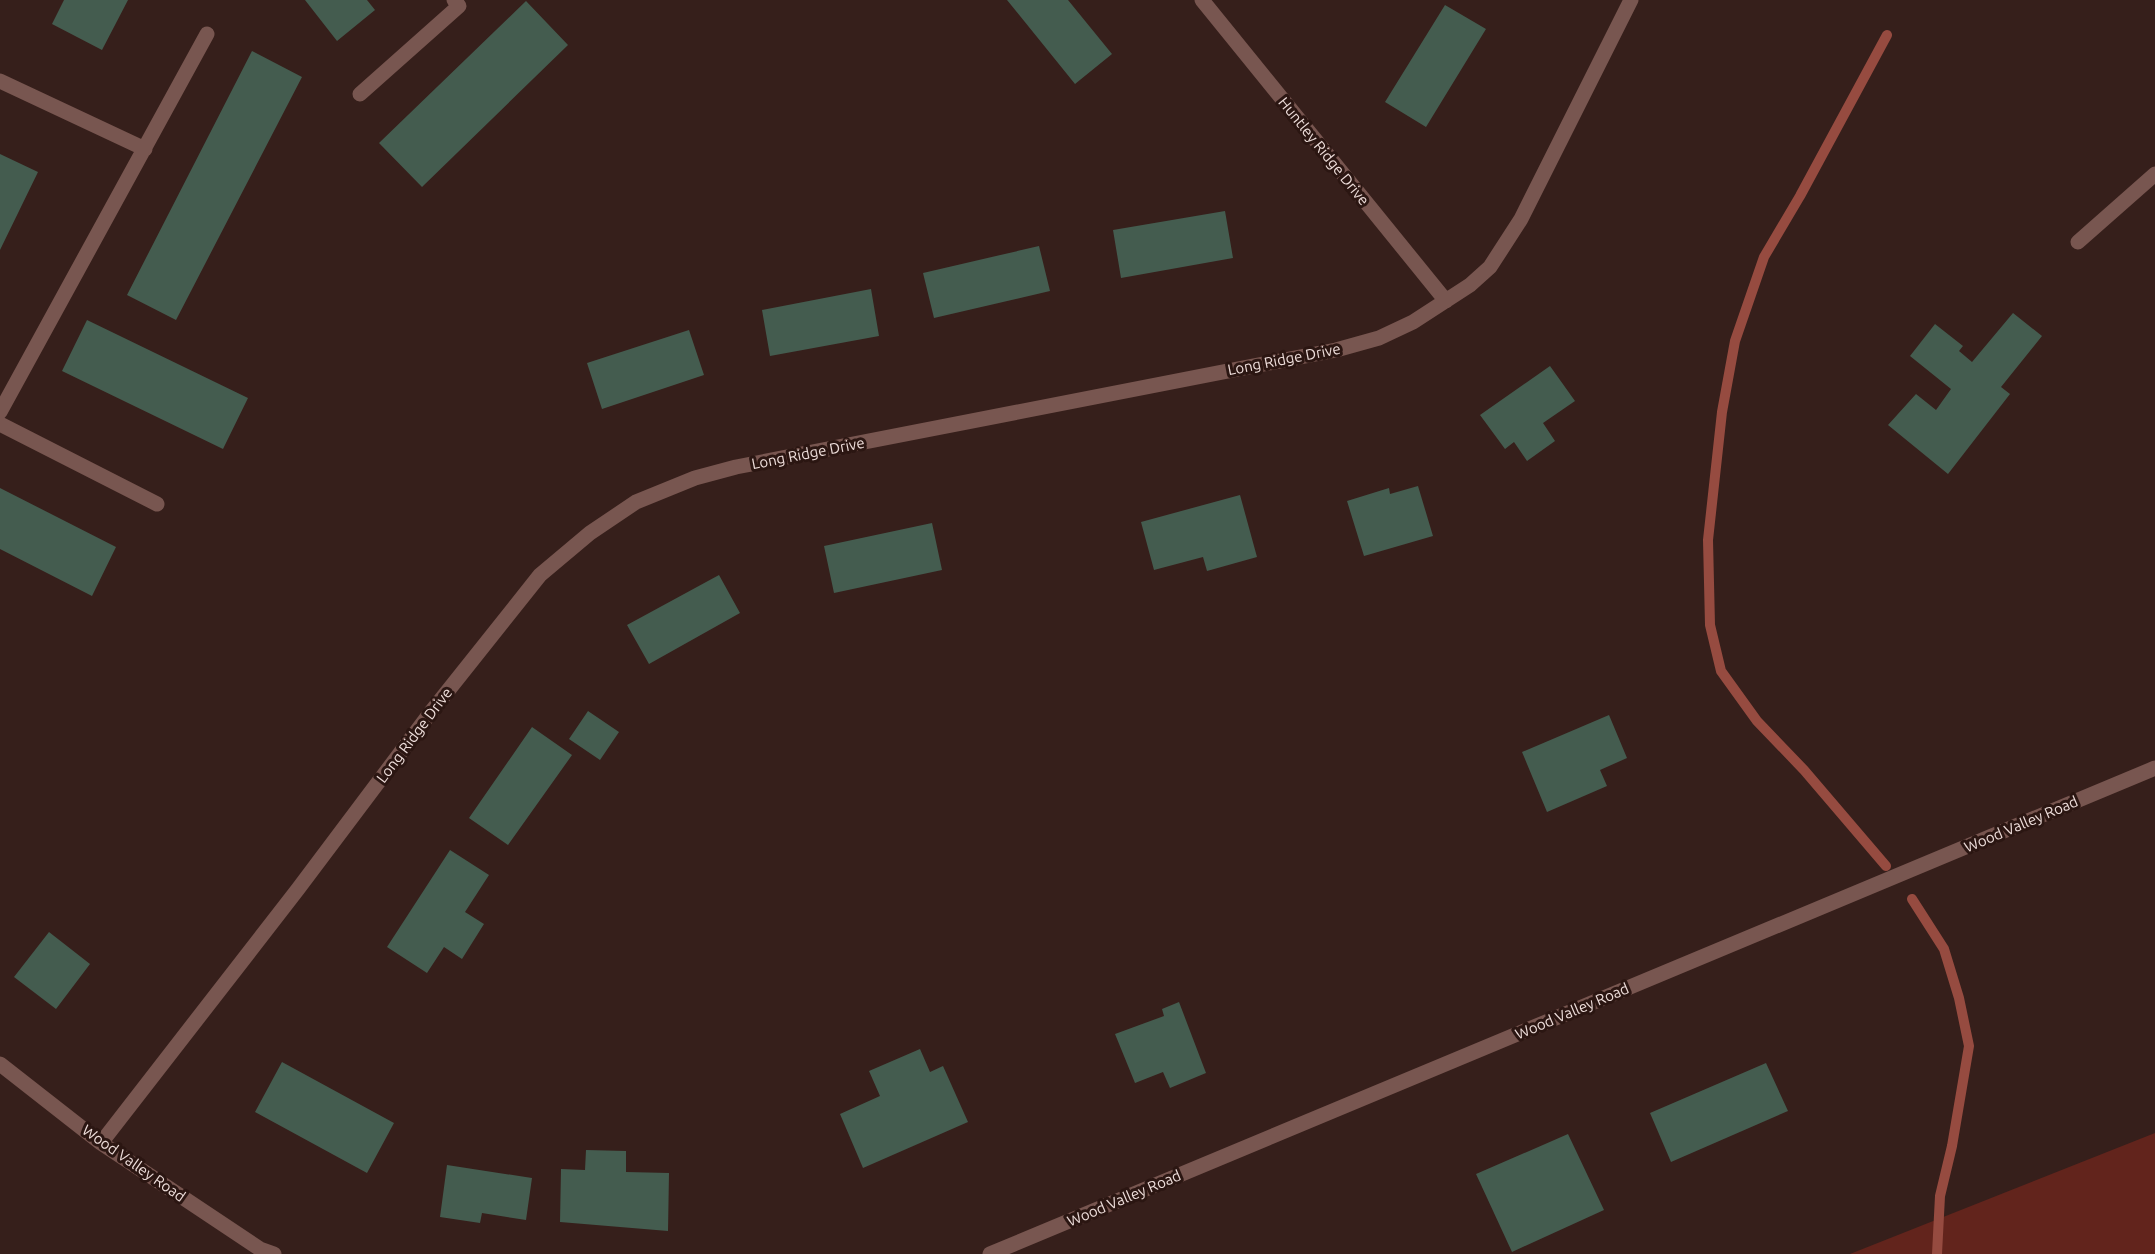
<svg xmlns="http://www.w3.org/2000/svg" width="2155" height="1254" viewBox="0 0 2155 1254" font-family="Ubuntu,sans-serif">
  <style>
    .green { fill: #62241c }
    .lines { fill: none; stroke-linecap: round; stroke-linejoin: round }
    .stream { stroke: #964b40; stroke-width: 10 }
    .building { fill: #445c4f }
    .lane { stroke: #785650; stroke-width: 15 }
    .street { stroke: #785650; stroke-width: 15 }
    .labels { text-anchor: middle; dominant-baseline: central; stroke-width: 6; stroke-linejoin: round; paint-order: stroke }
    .street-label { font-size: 15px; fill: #eededb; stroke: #2b1612 }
  </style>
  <rect width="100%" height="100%" fill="#361f1b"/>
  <path class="green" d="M2155,1133V1254H1850Z"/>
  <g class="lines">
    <path class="stream" d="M1886,866L1804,770L1757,721L1721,671L1710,625L1708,540L1722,412L1735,341L1764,257L1800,196L1887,35
      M1912,899L1944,949L1959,998L1969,1046L1952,1146L1940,1196L1937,1254"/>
  </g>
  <path class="building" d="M64,0H128L102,50L52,24Z
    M305,0H367L375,10L337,41Z
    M1007,0H1068L1112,54L1075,84Z
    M526,1L568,45L422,187L379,143Z
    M1445,5L1486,29L1426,127L1385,102Z
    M252,51L302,77L176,320L127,295Z
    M0,154L38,172L0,250Z
    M1225,211L1233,258L1121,278L1113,230Z
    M1039,246L1050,291L934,318L923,273Z
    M871,289L879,336L770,356L762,310Z
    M2013,313L2042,336L2001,387L2010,394L1948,474L1888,425L1916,394L1936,410L1951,389L1910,356L1935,324L1963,346L1959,351L1972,362Z
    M87,320L248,398L223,449L62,371Z
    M689,330L704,375L602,409L587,363Z
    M1550,366L1575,401L1543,423L1555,441L1527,461L1514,442L1505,449L1480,415Z
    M1418,486L1433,536L1364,556L1347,501L1389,488L1390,494Z
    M0,488L116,547L92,596L0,549Z
    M1240,495L1257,557L1207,571L1203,557L1154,570L1141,522Z
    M932,523L942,570L834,593L824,546Z
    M719,575L740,613L649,664L627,625Z
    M588,711L619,732L600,760L569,739Z
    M1609,715L1627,758L1600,770L1607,786L1547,812L1522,752Z
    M532,727L572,755L508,845L469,818Z
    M450,850L489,875L465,912L484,924L462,959L444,947L427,973L387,947Z
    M49,932L90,964L56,1009L14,977Z
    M1179,1002L1206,1073L1170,1088L1163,1072L1135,1083L1115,1034L1164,1016L1162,1009Z
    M920,1049L930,1072L943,1066L968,1122L863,1168L840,1114L880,1096L869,1071Z
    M282,1062L394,1123L367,1173L255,1112Z
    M1766,1063L1788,1111L1671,1162L1650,1113Z
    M1568,1134L1604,1210L1512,1252L1476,1174Z
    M586,1150L626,1151V1172L669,1173L668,1231L560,1222L561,1169L585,1170Z
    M447,1165L532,1178L526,1220L482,1213L480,1223L440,1217Z"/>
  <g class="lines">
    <path class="lane" d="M0,81L145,149
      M360,94L459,6L454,0
      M0,412L207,34
      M0,424L157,504"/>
    <path class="street" d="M1202,0L1446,301
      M2078,242L2155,174
      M0,1064L101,1143L260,1249L274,1254
      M101,1143L298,889L431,712L540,575L590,533L636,502L695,478L736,467L1336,350L1379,338L1413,322L1470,285L1490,267L1521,219L1631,0
      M990,1254L2155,768"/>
  </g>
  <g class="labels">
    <g class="street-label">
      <text transform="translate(1324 151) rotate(51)">Huntley Ridge Drive</text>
      <text transform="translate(1284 359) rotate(-11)">Long Ridge Drive</text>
      <text transform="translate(808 453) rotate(-11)">Long Ridge Drive</text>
      <text transform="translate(414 735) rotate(-53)">Long Ridge Drive</text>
      <text transform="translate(2021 824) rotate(-23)">Wood Valley Road</text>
      <text transform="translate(1572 1011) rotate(-23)">Wood Valley Road</text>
      <text transform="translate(134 1163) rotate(35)">Wood Valley Road</text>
      <text transform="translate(1124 1198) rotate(-23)">Wood Valley Road</text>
    </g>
  </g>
</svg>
